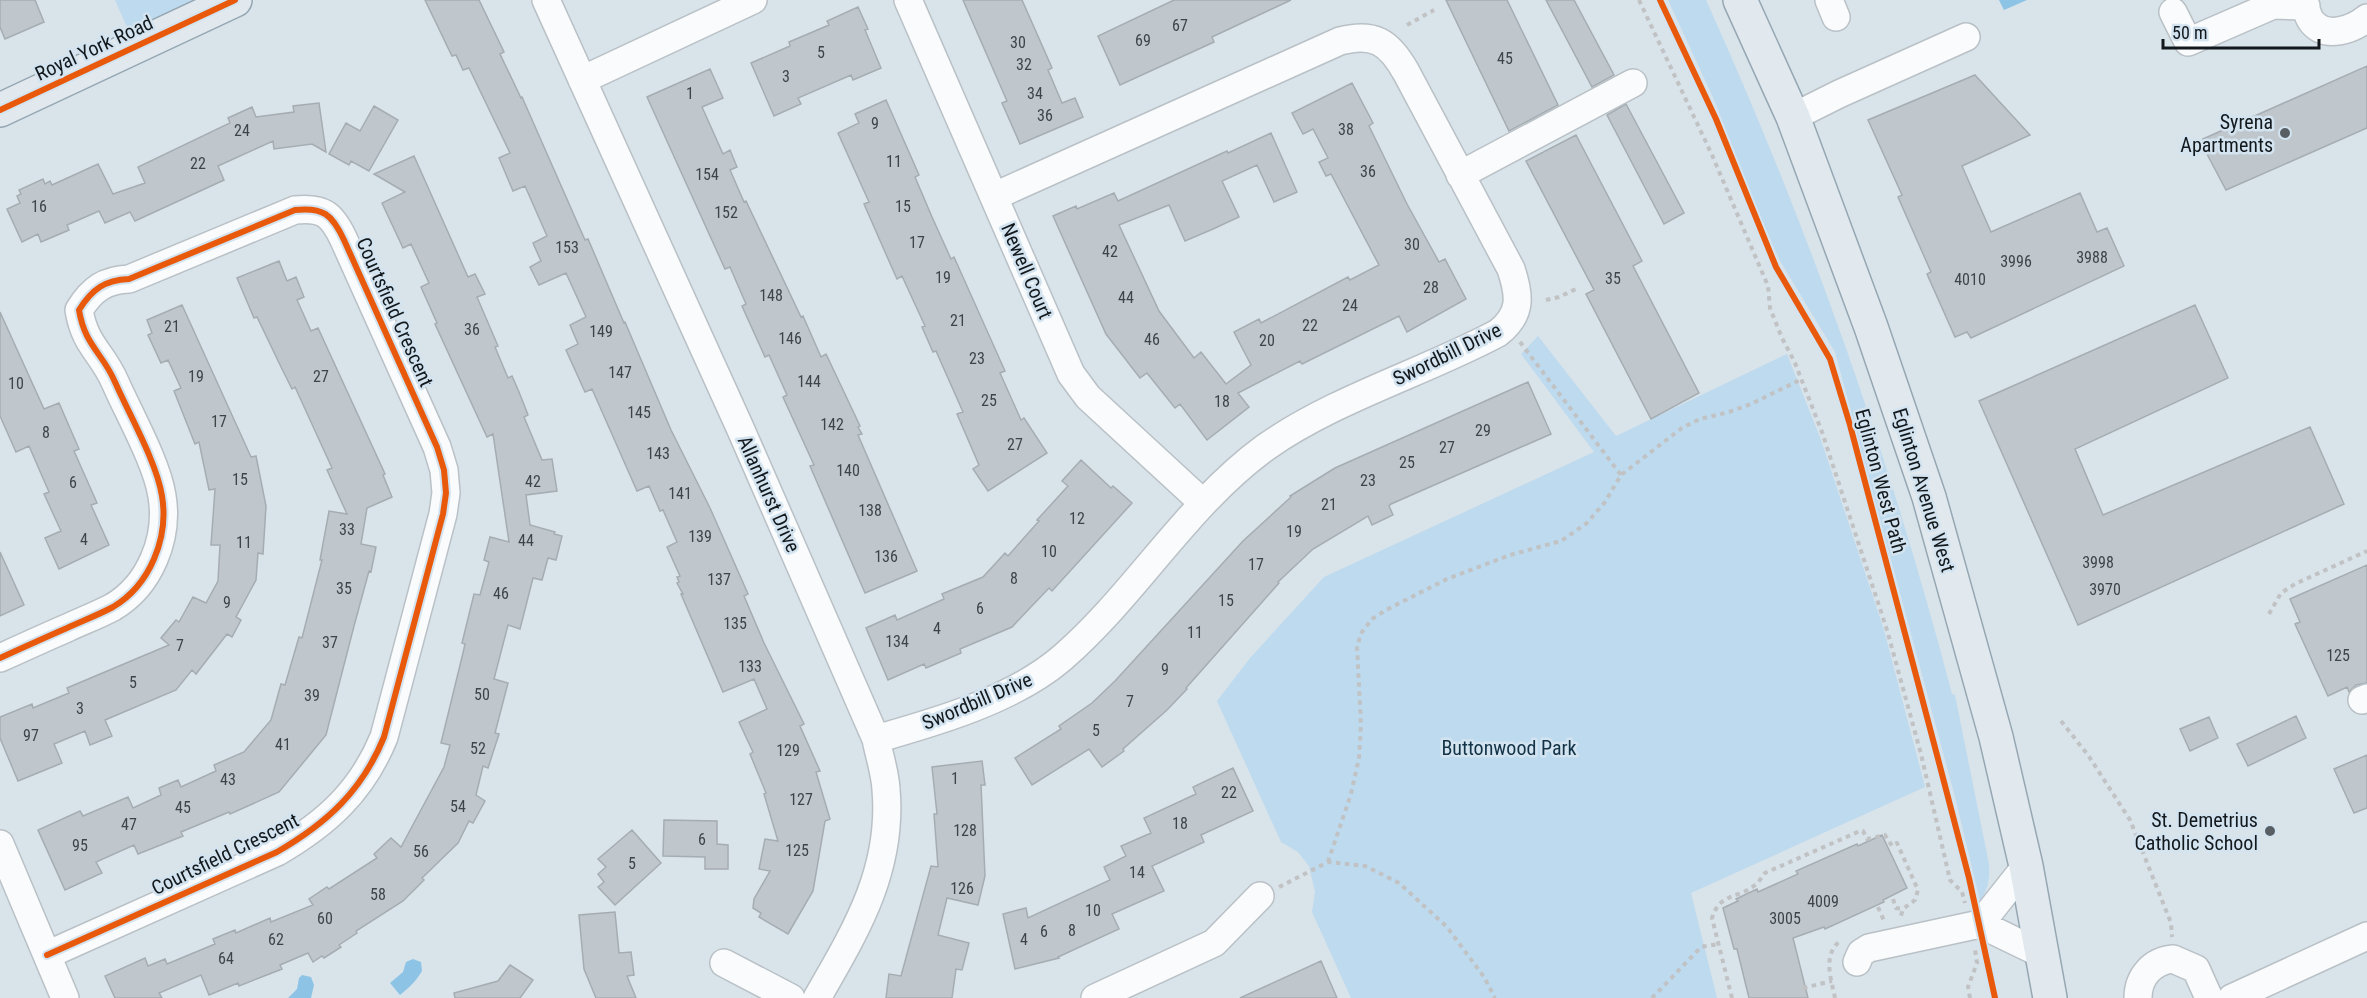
<svg xmlns="http://www.w3.org/2000/svg" width="2367" height="998" viewBox="0 0 2367 998" font-family="'Roboto Condensed',sans-serif">
  <style>
    .green { fill: #bedaee }
    .water { fill: #8dc4e6 }
    .building { fill: #c0c7cc; stroke: #a5adb2; stroke-width: 1.5 }
    .lines { fill: none; stroke-linecap: round; stroke-linejoin: round }
    .minor-casing { stroke: #b9c1c6; stroke-width: 30 }
    .major-casing { stroke: #95a7b2; stroke-width: 36 }
    .path { stroke: #c0c2c4; stroke-width: 4; stroke-dasharray: 4.5 4.5; stroke-linecap: butt }
    .minor { stroke: #f9fbfc; stroke-width: 27 }
    .major { stroke: #e1e9ee; stroke-width: 33 }
    .cycleway-casing { stroke: #d3e4f0; stroke-width: 10 }
    .cycleway { stroke: #e8590c; stroke-width: 6 }
    .poi-dot { fill: #585f64; stroke: #d3e4f0; stroke-width: 2 }
    .labels { text-anchor: middle; dominant-baseline: central; stroke-width: 5; stroke-linejoin: round; paint-order: stroke }
    .number-label { font-size: 16px; fill: #3e4448 }
    .street-label { font-size: 20px; fill: #12181c; stroke: #d3e4f0 }
    .poi-label { font-size: 20px; fill: #12181c; stroke: #d3e4f0; text-anchor: end }
    .park-label { font-size: 20px; fill: #123347; stroke: #d3e4f0 }
  </style>
  <rect width="100%" height="100%" fill="#d9e3ea"/>
  <path class="green" d="M115,0H200L129,32Z
    M1668,0H1706C1807,223 1890,457 1952,694L1955,695L1989,864C1990,879 1988,889 1980,901L1955,797L1835,352L1780,261L1758,212L1715,102Z
    M1538,336L1616,436L1787,354L1821,440L1884,630L1925,787L1691,893L1717,998H1351L1312,912L1315,892L1309,866L1298,852L1281,842L1217,701L1250,658L1324,577L1594,452L1521,354Z"/>
  <path class="water" d="M1999,0H2027L2004,10Z
    M413,959L421,962L422,971C417,980 409,988 400,995L390,983L403,972L406,962Z
    M302,975L311,977L314,985L311,998H288L297,989L299,978Z"/>
  <path class="building" d="M0,0H35L44,22L5,39L0,27Z
    M425,0H479L504,52L500,54L521,98L522,97L585,240L588,239L624,323L625,322L671,430L710,508L748,594L744,596L764,643L804,724L800,726L820,771L816,772L830,819L825,821L813,891L788,934L759,917L761,913L753,908L754,899L770,871L759,869L765,839L778,841L764,794L766,793L750,754L753,752L739,722L767,709L754,679L723,692L681,594H683L677,583L679,582L677,577L680,576L667,547L677,542L663,510L660,511L649,486L637,491L592,389L585,392L566,350L578,344L570,325L586,317L566,273L539,285L530,267L541,261L533,243L547,236L525,186L513,191L499,158L510,153L469,68L463,70L456,55L452,56Z
    M963,0H1022L1052,68L1048,70L1062,103L1075,98L1083,117L1020,144L1002,103L1007,101Z
    M1174,0H1291L1212,37L1214,42L1120,85L1098,36Z
    M1446,0H1507L1558,105L1509,131Z
    M1546,0H1574L1614,75L1592,87Z
    M858,7L868,29L865,30L881,68L853,80L851,75L798,98L801,104L774,116L751,63L790,46L789,42L829,25L827,21Z
    M2367,66V128L2226,190L2208,156L2203,139Z
    M710,69L723,98L702,107L723,154L730,150L737,167L730,170L744,202L746,201L801,317L803,316L821,357L826,354L860,426L858,427L862,434L858,435L917,571L865,593L810,466L814,465L783,397L787,395L769,355L765,357L742,306L746,304L730,267L725,269L647,97Z
    M1975,75L2030,135L1962,166L1991,232L2080,193L2097,232L2107,228L2124,266L1971,338L1967,332L1955,337L1927,274L1931,272L1898,197L1902,195L1868,120Z
    M1352,83L1373,123L1369,126L1407,204L1439,262L1445,259L1466,299L1407,332L1399,316L1302,364L1300,361L1238,393L1249,407L1207,440L1180,404L1175,408L1147,373L1140,378L1106,334L1053,216L1076,206L1077,209L1114,193L1118,201L1227,151L1228,153L1271,133L1297,192L1274,202L1257,165L1222,181L1239,217L1213,229L1185,241L1169,205L1119,225L1159,311L1194,358L1201,352L1226,384L1251,365L1234,332L1259,319L1261,323L1348,277L1350,280L1379,265L1331,174L1326,176L1319,162L1328,158L1313,129L1303,134L1292,113Z
    M886,100L919,175L915,177L932,217L951,259L954,257L1005,371L1000,373L1021,420L1024,418L1047,453L988,491L973,469L979,465L957,414L963,412L936,351L933,352L922,327L925,326L902,276L897,279L885,252L864,204L869,202L838,133L859,123L855,114Z
    M319,103L326,152L312,144L274,149L273,141L218,166L224,180L135,221L130,212L105,223L99,211L67,225L69,230L41,242L38,234L22,242L7,209L20,203L17,196L21,194L19,190L43,179L45,184L50,181L52,185L98,164L113,194L145,183L138,167L230,123L228,118L252,107L256,117L294,112L293,106Z
    M1626,104L1684,213L1664,224L1607,115Z
    M374,106L398,120L369,171L351,161L349,165L329,154L346,123L360,131Z
    M1576,135L1642,261L1633,266L1699,393L1651,419L1586,294L1594,290L1526,161Z
    M414,156L468,277L475,274L485,294L477,297L498,346L495,347L508,378L512,376L519,392L528,415L524,417L542,460L552,459L557,491L526,495L530,525L555,532L554,534L562,536L556,560L548,558L542,580L533,578L520,629L508,625L494,679L508,683L495,733L499,734L488,768L483,766L476,795L485,801L473,823L469,821L458,843L422,878L424,880L403,901L356,931L357,933L339,945L341,947L324,958L322,956L313,962L308,953L280,965L282,969L259,978L239,986L238,983L209,995L201,975L159,993L162,998H115L105,976L145,958L148,966L165,959L167,964L215,944L213,939L235,930L236,933L270,918L271,922L313,905L309,899L327,887L329,889L377,858L374,854L391,838L401,847L444,767L450,745L441,743L463,653L465,644L462,643L474,594L480,595L489,562L484,560L490,537L509,542L493,434L487,437L435,324L437,323L421,287L429,283L411,244L403,248L382,203L405,192L374,174Z
    M279,261L287,281L296,277L304,297L297,300L311,331L318,328L385,474L383,475L392,497L367,508L361,544L376,547L371,572L369,571L354,626L326,735L279,792L230,814L229,812L181,832L183,836L138,854L134,845L96,862L102,873L65,890L38,830L80,811L83,816L128,797L133,808L161,795L159,788L178,780L181,787L216,771L214,765L244,752L271,720L281,684L285,685L299,637L302,638L322,560H320L329,511L347,514L327,470L332,468L295,387L292,389L282,369L257,317L254,318L237,278Z
    M182,305L251,457L256,456L266,506L263,554L258,553L256,580L236,617L241,620L232,637L227,634L196,674L192,670L176,690L105,720L112,736L90,745L85,731L54,744L62,763L18,781L0,738V717L32,704L33,708L69,693L67,688L169,645L161,638L176,620L179,622L193,597L206,603L218,581L220,545H211L215,489L209,490L199,442L195,444L174,391L181,388L168,360L161,363L148,335L152,333L147,320Z
    M2195,305L2228,378L2075,449L2103,515L2310,427L2344,504L2078,625L1979,401Z
    M0,312L44,409L59,403L79,449L74,451L97,503L91,505L109,545L59,569L45,538L61,531L44,494L49,492L29,446L16,452L0,416Z
    M1528,382L1551,434L1391,504L1389,506L1393,515L1372,525L1368,516L1313,549L1278,582L1279,583L1186,688L1187,689L1167,710L1123,749L1124,751L1102,767L1089,749L1032,785L1015,758L1061,729L1059,726L1092,703L1115,681L1243,541L1291,497L1290,496L1335,468Z
    M1081,460L1111,488L1113,486L1132,503L1052,591L1049,588L1012,627L960,649L961,653L926,668L924,664L888,680L866,628L895,615L897,620L944,599L942,594L983,577L1005,553L1008,556L1039,521L1037,520L1068,486L1062,481Z
    M0,552L24,605L0,616Z
    M2367,565V683L2356,685L2349,692L2347,687L2328,696L2295,624L2300,622L2290,599Z
    M2296,716L2306,738L2248,766L2237,744Z
    M2209,717L2218,738L2190,751L2180,729Z
    M2367,755V808L2354,813L2334,769Z
    M982,761L985,785H981L985,876L978,905L947,898L938,935L969,943L962,970L956,969L952,998H886L889,974L901,976L931,866L938,867L934,814H937L932,767Z
    M1233,768L1253,811L1201,835L1204,842L1152,866L1164,891L1112,914L1119,929L1058,957L1059,958L1015,969L1003,914L1026,908L1028,918L1110,880L1104,867L1126,856L1121,846L1151,833L1144,818L1196,794L1193,787Z
    M664,820L717,821V844L728,845V869H705V857L663,856Z
    M632,830L661,863L615,905L598,887L604,882L598,874L606,867L598,859Z
    M1882,835L1907,888L1883,900L1884,902L1825,929L1824,927L1793,938L1808,998H1749L1737,949H1734L1723,908L1738,901L1736,899L1757,889L1758,892L1798,874L1796,871L1857,844L1858,846Z
    M615,912L619,953L631,952L634,975L627,976L636,998H596L584,969L579,915Z
    M1321,961L1337,998H1240Z
    M510,965L533,980L520,998H455L454,993L498,981Z"/>
  <g class="lines">
    <g class="minor-casing">
      <path id="minor" d="M546,0L741,430L876,739C879,755 885,772 886,789C893,870 856,930 817,998
        M908,0L1071,374L1088,397L1203,503
        M1829,0L1836,17
        M2303,0C2306,7 2307,16 2312,22C2326,39 2352,30 2367,18
        M2173,12L2188,42L2273,5L2306,6
        M582,80L753,0
        M1793,117L1839,94L1966,37
        M1460,175L1633,83
        M0,658C22,648 44,638 67,628C82,621 98,615 113,607C150,585 169,538 162,496C157,463 129,414 115,382C102,352 85,346 79,310C92,289 105,280 129,279L295,210C323,207 332,214 344,240L437,447L444,470L446,493L443,514L384,737C362,791 327,823 277,852L47,955
        M2362,700L2367,698
        M876,739C936,722 1013,700 1062,658C1136,594 1186,505 1266,447C1334,399 1425,372 1498,333C1522,314 1520,296 1511,269L1406,72C1389,42 1374,32 1340,41L995,196
        M0,844L65,998
        M1980,924L2042,954
        M1857,962L1861,953L1869,948L1980,924L2026,866
        M724,963L791,998
        M1095,998L1214,943L1260,896
        M2138,998C2138,977 2152,961 2173,959L2196,969L2209,998
        M2232,998L2367,936"/>
    </g>
    <g class="major-casing">
      <path id="major" d="M1740,0L1793,117L1871,327L1929,497L1996,737L2026,866L2050,998
        M0,110L235,0"/>
    </g>
    <path class="path" d="M1639,0L1712,155L1768,286L1770,308L1782,338L1795,363L1822,432L1887,630L1921,754L1950,880L1962,892L1965,903
      M1407,25L1434,10
      M1546,300L1559,297L1578,288
      M1520,342L1621,475
      M2269,614L2281,593L2295,584L2367,551
      M2061,721L2088,755L2130,820L2171,923L2172,937
      M1328,862L1351,794L1359,758L1361,725L1357,646L1362,632L1372,619L1386,610L1447,579L1510,555L1561,541L1587,523L1605,502L1621,475L1682,428L1700,419L1729,412L1751,404L1802,379
      M1279,887L1328,862L1365,866L1399,883L1447,927L1484,977L1495,998
      M1893,899L1896,908L1903,909
      M1878,907L1885,923
      M1803,988L1832,981
      M1652,998L1701,947L1718,944
      M1732,998L1712,918C1720,892 1739,899 1755,885C1759,882 1762,877 1765,873L1860,831H1863L1867,839L1885,835L1892,846L1897,843L1918,890L1915,900L1903,909L1900,919
      M1835,998C1831,978 1822,955 1841,940
      M1970,998L1968,987L1977,963L1975,949"/>
    <use href="#minor" class="minor"/>
    <use href="#major" class="major"/>
    <g class="cycleway-casing">
      <path id="cycleway" d="M1660,0L1716,119L1776,267L1830,359L1850,425L1937,755L1969,878L1995,998
        M0,110L235,0
        M0,658C22,648 44,638 67,628C82,621 98,615 113,607C150,585 169,538 162,496C157,463 129,414 115,382C102,352 85,346 79,310C92,289 105,280 129,279L295,210C323,207 332,214 344,240L437,447L444,470L446,493L443,514L384,737C362,791 327,823 277,852L47,955"/>
    </g>
    <use href="#cycleway" class="cycleway"/>
  </g>
  <g class="poi-dot">
    <circle cx="2285" cy="133" r="6"/>
    <circle cx="2270" cy="831" r="6"/>
  </g>
  <g class="labels">
    <g class="number-label">
      <text x="1180" y="25">67</text>
      <text x="1143" y="40">69</text>
      <text x="1018" y="42">30</text>
      <text x="821" y="52">5</text>
      <text x="1505" y="58">45</text>
      <text x="1024" y="64">32</text>
      <text x="786" y="76">3</text>
      <text x="690" y="93">1</text>
      <text x="1035" y="93">34</text>
      <text x="1045" y="115">36</text>
      <text x="875" y="123">9</text>
      <text x="1346" y="129">38</text>
      <text x="242" y="130">24</text>
      <text x="894" y="161">11</text>
      <text x="198" y="163">22</text>
      <text x="1368" y="171">36</text>
      <text x="707" y="174">154</text>
      <text x="39" y="206">16</text>
      <text x="903" y="206">15</text>
      <text x="726" y="212">152</text>
      <text x="917" y="242">17</text>
      <text x="1412" y="244">30</text>
      <text x="567" y="247">153</text>
      <text x="1110" y="251">42</text>
      <text x="2092" y="257">3988</text>
      <text x="2016" y="261">3996</text>
      <text x="943" y="277">19</text>
      <text x="1613" y="278">35</text>
      <text x="1970" y="279">4010</text>
      <text x="1431" y="287">28</text>
      <text x="771" y="295">148</text>
      <text x="1126" y="297">44</text>
      <text x="1350" y="305">24</text>
      <text x="958" y="320">21</text>
      <text x="1310" y="325">22</text>
      <text x="172" y="326">21</text>
      <text x="472" y="329">36</text>
      <text x="601" y="331">149</text>
      <text x="790" y="338">146</text>
      <text x="1152" y="339">46</text>
      <text x="1267" y="340">20</text>
      <text x="977" y="358">23</text>
      <text x="620" y="372">147</text>
      <text x="196" y="376">19</text>
      <text x="321" y="376">27</text>
      <text x="809" y="381">144</text>
      <text x="16" y="383">10</text>
      <text x="989" y="400">25</text>
      <text x="1222" y="401">18</text>
      <text x="639" y="412">145</text>
      <text x="219" y="421">17</text>
      <text x="832" y="424">142</text>
      <text x="1483" y="430">29</text>
      <text x="46" y="432">8</text>
      <text x="1015" y="444">27</text>
      <text x="1447" y="447">27</text>
      <text x="658" y="453">143</text>
      <text x="1407" y="462">25</text>
      <text x="848" y="470">140</text>
      <text x="240" y="479">15</text>
      <text x="1368" y="480">23</text>
      <text x="533" y="481">42</text>
      <text x="73" y="482">6</text>
      <text x="680" y="493">141</text>
      <text x="1329" y="504">21</text>
      <text x="870" y="510">138</text>
      <text x="1077" y="518">12</text>
      <text x="347" y="529">33</text>
      <text x="1294" y="531">19</text>
      <text x="700" y="536">139</text>
      <text x="84" y="539">4</text>
      <text x="526" y="540">44</text>
      <text x="244" y="542">11</text>
      <text x="1049" y="551">10</text>
      <text x="886" y="556">136</text>
      <text x="2098" y="562">3998</text>
      <text x="1256" y="564">17</text>
      <text x="1014" y="578">8</text>
      <text x="719" y="579">137</text>
      <text x="344" y="588">35</text>
      <text x="2105" y="589">3970</text>
      <text x="501" y="593">46</text>
      <text x="1226" y="600">15</text>
      <text x="227" y="602">9</text>
      <text x="980" y="608">6</text>
      <text x="735" y="623">135</text>
      <text x="937" y="628">4</text>
      <text x="1195" y="632">11</text>
      <text x="897" y="641">134</text>
      <text x="330" y="642">37</text>
      <text x="180" y="645">7</text>
      <text x="2338" y="655">125</text>
      <text x="750" y="666">133</text>
      <text x="1165" y="669">9</text>
      <text x="133" y="682">5</text>
      <text x="482" y="694">50</text>
      <text x="312" y="695">39</text>
      <text x="1130" y="701">7</text>
      <text x="80" y="708">3</text>
      <text x="1096" y="730">5</text>
      <text x="31" y="735">97</text>
      <text x="283" y="744">41</text>
      <text x="478" y="748">52</text>
      <text x="788" y="750">129</text>
      <text x="955" y="778">1</text>
      <text x="228" y="779">43</text>
      <text x="1229" y="792">22</text>
      <text x="801" y="799">127</text>
      <text x="458" y="806">54</text>
      <text x="183" y="807">45</text>
      <text x="1180" y="823">18</text>
      <text x="129" y="824">47</text>
      <text x="965" y="830">128</text>
      <text x="702" y="839">6</text>
      <text x="80" y="845">95</text>
      <text x="797" y="850">125</text>
      <text x="421" y="851">56</text>
      <text x="632" y="863">5</text>
      <text x="1137" y="872">14</text>
      <text x="962" y="888">126</text>
      <text x="378" y="894">58</text>
      <text x="1823" y="901">4009</text>
      <text x="1093" y="910">10</text>
      <text x="325" y="918">60</text>
      <text x="1785" y="918">3005</text>
      <text x="1072" y="930">8</text>
      <text x="1044" y="931">6</text>
      <text x="276" y="939">62</text>
      <text x="1024" y="939">4</text>
      <text x="226" y="958">64</text>
    </g>
    <g class="street-label">
      <text transform="translate(94 48) rotate(-25)">Royal York Road</text>
      <text transform="translate(1027 271) rotate(67)">Newell Court</text>
      <text transform="translate(395 312) rotate(66)">Courtsfield Crescent</text>
      <text transform="translate(1447 354) rotate(-26)">Swordbill Drive</text>
      <text transform="translate(1881 481) rotate(75)">Eglinton West Path</text>
      <text transform="translate(1924 490) rotate(73)">Eglinton Avenue West</text>
      <text transform="translate(769 494) rotate(66)">Allanhurst Drive</text>
      <text transform="translate(977 701) rotate(-23)">Swordbill Drive</text>
      <text transform="translate(225 854) rotate(-26)">Courtsfield Crescent</text>
    </g>
    <g class="poi-label">
      <text x="2273" y="122">Syrena<tspan x="2273" dy="23">Apartments</tspan></text>
      <text x="2258" y="820">St. Demetrius<tspan x="2258" dy="23">Catholic School</tspan></text>
    </g>
    <g class="park-label">
      <text x="1509" y="748">Buttonwood Park</text>
    </g>
  </g>
  <path d="M2163 39v9h156v-9" fill="none" stroke="#12181c" stroke-width="3"/>
  <text x="2172" y="39" font-size="18" fill="#12181c" stroke="#d3e4f0" stroke-width="4.5" paint-order="stroke">50 m</text>
</svg>
